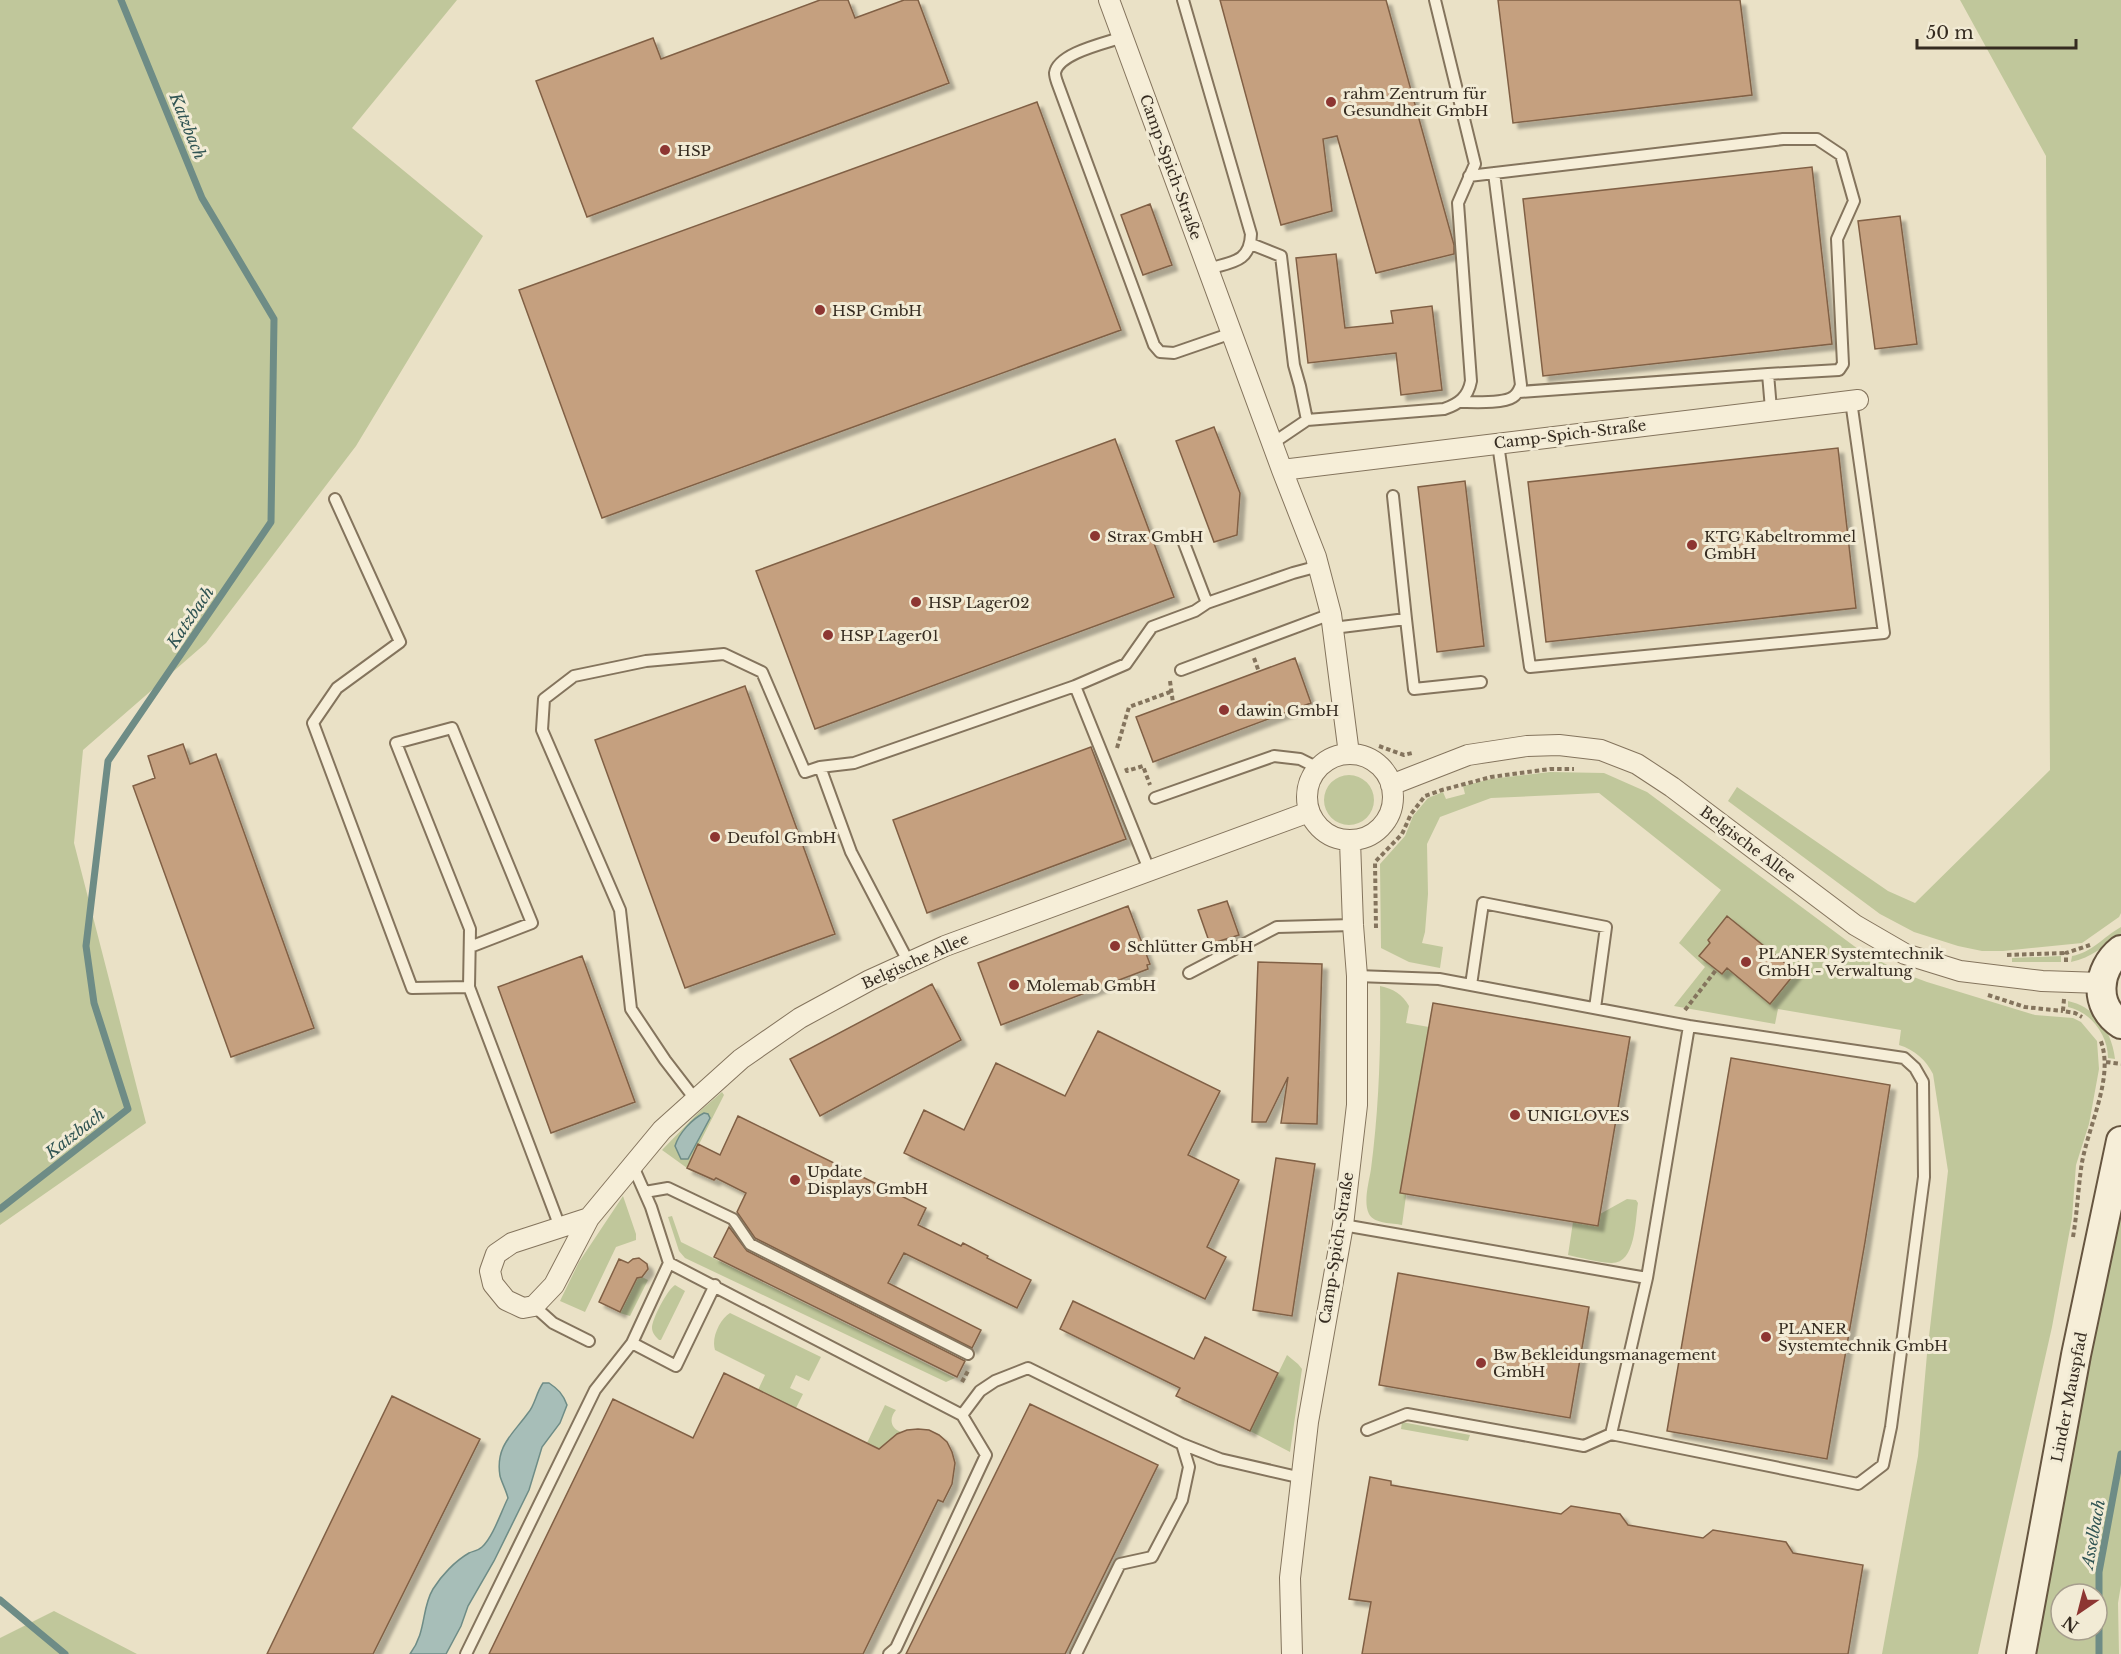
<svg xmlns="http://www.w3.org/2000/svg" width="2121" height="1654" viewBox="0 0 2121 1654" font-family="'Libre Baskerville',serif">
  <style>
    .green { fill: #c0c79b; fill-rule: evenodd }
    .water { fill: #a7beb8; stroke: #6e8c86; stroke-width: 1.5 }
    .lines { fill: none; stroke-linecap: round; stroke-linejoin: round }
    .stream { stroke: #6e8c86; stroke-width: 7 }
    .building { fill: #c5a07f; stroke: #816045; stroke-width: 1.5; filter: url(#shadow) }
    .lane-casing { stroke: #84745d; stroke-width: 14 }
    .street-casing { stroke: #84745d; stroke-width: 22 }
    .secondary-casing { stroke: #665540; stroke-width: 32 }
    .path { stroke: #84745d; stroke-width: 4; stroke-dasharray: 4.5 3; stroke-linecap: butt }
    .lane { stroke: #f6eed8; stroke-width: 10 }
    .street { stroke: #f6eed8; stroke-width: 20 }
    .secondary { stroke: #f6eed8; stroke-width: 28 }
    .poi-dot { fill: #8d3632; stroke: #f2ebd5; stroke-width: 2 }
    .labels { text-anchor: middle; dominant-baseline: central; stroke-width: 6; stroke-linejoin: round; paint-order: stroke }
    .poi-label { font-size: 15px; fill: #352b20; stroke: #f2ebd5; text-anchor: start }
    .street-label { font-size: 15px; fill: #352b20; stroke: #f2ebd5 }
    .water-label { font-size: 16px; font-style: italic; fill: #305453; stroke: #f2ebd5 }
  </style>
  <defs>
    <filter id="shadow"><feDropShadow dx="5.5" dy="5.5" stdDeviation="1.5" flood-color="#0004"/></filter>
  </defs>
  <rect width="100%" height="100%" fill="#eae1c6"/>
  <path class="green" d="M0,0H457L352,128L483,236L356,446L206,643L83,750L74,843L146,1123L0,1225Z
    M1960,0H2121V913L2119,917L2082,943L2003,951H1982L1958,946L1914,932L1880,914L1728,801L1737,787L1888,891L1915,903L2050,770L2046,156Z
    M1550,772L1604,773L1647,792L1858,949L1900,972L1927,982L2035,1015L2073,1018L2081,1022L2097,1041L2099,1069L2089,1124L2076,1165L2072,1218L2052,1327L1978,1654H1882L1918,1456L1927,1354L1948,1171L1933,1074C1926,1060 1915,1050 1899,1045L1901,1030L1778,1009L1775,1024L1674,1006L1705,967L1679,943L1721,890L1599,793L1491,798L1440,817L1427,844L1428,894L1425,932L1422,943L1443,947L1440,968L1409,962L1381,948L1380,864L1405,836L1413,816L1428,798L1443,792L1446,799L1465,794L1463,786L1491,779Z
    M1324 800a25 25 0 1 1 50 0a25 25 0 1 1-50 0Z
    M2121,927V934C2104,945 2092,958 2071,962L2072,956C2093,952 2103,937 2121,927Z
    M2061,956V962H2012V958Z
    M1380,986C1394,989 1402,994 1409,1006L1406,1023L1429,1027L1402,1225C1393,1223 1374,1224 1369,1214C1363,1202 1369,1182 1371,1169C1379,1108 1381,1047 1380,986Z
    M2068,1001C2096,1007 2112,1032 2115,1059L2108,1058C2108,1035 2091,1012 2068,1007Z
    M722,1092L724,1095L687,1168L662,1150L700,1111Z
    M623,1196L636,1234V1240L616,1247L585,1312L560,1301L579,1262Z
    M1627,1199L1636,1200L1638,1203C1635,1221 1636,1264 1611,1263C1596,1262 1582,1258 1568,1255L1573,1222L1598,1226L1600,1214Z
    M2121,1214V1585L2118,1603L2119,1654H2034L2095,1321ZM2061,1594H2097V1630H2061Z
    M672,1216L681,1242L955,1378L946,1382L685,1258L679,1251L669,1220L668,1217Z
    M642,1277L648,1280L630,1316L620,1313L637,1278Z
    M675,1285L685,1291L661,1340H659C656,1337 652,1333 652,1328C652,1319 667,1290 675,1285Z
    M730,1313L821,1357L809,1381L796,1375L790,1388L803,1394L796,1408L758,1390L765,1375L715,1350C711,1338 720,1319 730,1313Z
    M1287,1355L1298,1364L1302,1369L1290,1452L1250,1431Z
    M885,1405L896,1410C889,1418 890,1428 901,1432L888,1441L882,1450L867,1443Z
    M1402,1422L1470,1435L1468,1441L1401,1429Z
    M54,1611L137,1654H0V1638Z"/>
  <path class="water" d="M704,1113L708,1114L710,1118L688,1159H681L675,1146C679,1133 692,1119 704,1113Z
    M543,1383H549C558,1389 563,1394 567,1405L560,1423L542,1447L529,1490L494,1561L468,1606L461,1626L446,1654H410C427,1631 421,1609 433,1589C441,1576 455,1561 469,1553C473,1551 478,1551 482,1547C493,1537 501,1512 508,1498C506,1490 502,1483 500,1476C495,1446 513,1434 528,1413C535,1405 536,1393 543,1383Z"/>
  <g class="lines">
    <path class="stream" d="M0,1209L128,1109L94,1003L86,946L108,761L271,522L274,319L202,198L121,0
      M0,1600L65,1654
      M2099,1654V1572L2121,1454"/>
  </g>
  <path class="building" d="M820,0H848L855,18L904,0H918L949,83L587,217L536,81L653,38L661,59Z
    M1220,0H1386L1454,245V254L1376,273L1337,136L1323,139L1332,211L1281,225Z
    M1498,0H1740L1752,95L1513,123Z
    M1037,102L1121,330L602,518L519,290Z
    M1812,167L1832,344L1543,376L1523,199Z
    M1150,204L1172,265L1143,275L1121,215Z
    M1900,216L1917,344L1875,349L1858,221Z
    M1336,254L1345,328L1393,323L1391,311L1432,306L1442,390L1401,395L1396,353L1308,363L1296,258Z
    M1214,427L1240,493L1237,535L1214,542L1176,441Z
    M1115,439L1174,597L815,729L756,571Z
    M1838,448L1856,608L1546,642L1528,482Z
    M1465,481L1484,646L1437,652L1418,487Z
    M1295,658L1311,703L1153,762L1136,717Z
    M745,686L835,934L685,988L595,740Z
    M183,744L190,764L216,754L314,1028L231,1057L133,786L155,778L148,756Z
    M1091,747L1126,839L927,913L893,820Z
    M1227,901L1239,935L1210,944L1198,910Z
    M1128,906L1150,964L1147,965L1148,969L1001,1025L978,963Z
    M1727,916L1796,972L1770,1004L1727,968L1722,974L1699,956L1710,943L1708,940Z
    M582,956L635,1102L551,1133L498,987Z
    M1258,962L1322,964L1317,1124L1281,1123L1288,1077L1266,1122H1252Z
    M932,984L961,1040L820,1116L790,1059Z
    M1433,1003L1630,1037L1598,1226L1400,1193Z
    M1098,1031L1220,1091L1188,1155L1239,1180L1207,1247L1226,1257L1205,1299L904,1153L924,1110L964,1130L996,1063L1065,1096Z
    M1731,1058L1890,1085L1865,1242L1827,1459L1667,1431Z
    M738,1116L926,1208L918,1225L961,1246L963,1243L988,1256L987,1258L1031,1280L1017,1308L904,1253L888,1283L981,1330L972,1348L755,1238L737,1212L746,1193L716,1178L714,1180L687,1168L698,1144L720,1155Z
    M1276,1158L1315,1164L1292,1316L1253,1310Z
    M729,1227L747,1251L965,1361L957,1377L714,1257Z
    M639,1258L647,1264L648,1269L642,1277L637,1278L620,1312L599,1302L619,1259L628,1263L633,1259Z
    M1398,1273L1589,1307L1570,1418L1379,1385Z
    M1073,1301L1194,1359L1205,1337L1278,1373L1250,1431L1176,1396L1180,1388L1060,1329Z
    M724,1373L879,1449L897,1434L907,1430L918,1429L929,1430L939,1435L947,1442L952,1452L955,1463L952,1484L943,1502L938,1500L863,1654H489L613,1399L693,1438Z
    M392,1396L480,1439L373,1654H267Z
    M1030,1404L1158,1465L1065,1654H906Z
    M1370,1477L1391,1481V1485L1561,1514L1571,1506L1620,1514L1628,1525L1703,1538L1713,1530L1786,1542L1793,1553L1863,1565L1848,1654H1362L1371,1602L1349,1599Z"/>
  <g class="lines">
    <g class="lane-casing">
      <path id="lane" d="M1183,0L1251,234C1250,263 1231,262 1208,269
        M1123,37C1106,43 1058,53 1055,73C1055,76 1056,79 1057,82L1154,345L1160,352L1174,353L1232,333
        M1469,176L1783,139H1817L1841,155L1854,201L1837,239L1843,364L1839,370L1768,374L1771,409
        M1251,244L1281,256L1294,365L1300,386L1307,420
        M1519,392L1768,374
        M1459,402C1472,402 1503,404 1513,397C1518,394 1519,390 1521,385L1494,173
        M1273,443L1307,420L1444,409C1459,404 1468,397 1471,381L1458,203L1475,164L1435,0
        M1498,444L1530,667L1884,633L1851,401
        M335,499L400,642L337,688L313,723L412,988L469,987
        M1184,543L1207,603
        M1406,619L1414,689L1481,682
        M1333,628L1406,619L1393,496
        M1181,670L1331,614
        M1075,686L1150,872
        M1155,798L1274,756L1300,759L1318,768
        M470,947L532,923L452,728L396,743L470,929L469,987L560,1227
        M909,963L851,852L820,767L854,763L1075,686L1126,664L1152,627L1195,611L1207,603L1293,573L1319,566
        M1189,973L1277,927L1353,925
        M1357,976L1439,979L1689,1026L1647,1278L1611,1434
        M1471,985L1483,903L1606,927L1595,1008
        M695,1099L665,1060L631,1009L620,910L542,730L544,699L574,676L646,661L724,654L762,672L805,772L820,767
        M632,1164L651,1207L669,1263
        M645,1192L668,1188L733,1219L750,1244L968,1354
        M1343,1225L1647,1278
        M534,1306L553,1323L589,1341
        M632,1343L676,1366L715,1285
        M962,1415L980,1391L995,1381L1028,1368L1182,1444
        M1367,1430L1407,1414L1584,1446L1611,1434L1858,1484L1883,1465L1891,1427L1924,1177L1923,1082L1915,1068L1904,1058L1689,1026
        M466,1654L595,1390L632,1343L669,1263L962,1415L986,1455L896,1648L889,1654
        M1076,1654L1120,1564L1152,1557L1182,1500L1189,1467L1182,1444L1220,1459L1302,1478"/>
    </g>
    <g class="street-casing">
      <path id="street" d="M1109,0L1282,470L1316,557L1331,614L1349,754
        M1282,470L1858,400
        M1307 797a43 43 0 1 1 86 0a43 43 0 1 1-86 0Z
        M1391,785L1468,755L1527,746L1559,745L1601,750L1637,764L1672,787L1855,925L1905,954L1960,971L2042,981L2101,983
        M589,1218L512,1243L496,1254L490,1271L493,1284L506,1300L523,1308L534,1306L554,1285L589,1218L662,1130L741,1059L800,1018L870,980L945,946L1309,812
        M1292,1654L1290,1578L1308,1422L1343,1225L1357,1105V976L1353,925L1350,841"/>
    </g>
    <g class="secondary-casing">
      <path id="secondary" d="M2121,950C2097,969 2093,1006 2121,1024
        M2021,1654L2076,1355L2121,1141"/>
    </g>
    <path class="path" d="M1254,658L1259,672
      M1170,681L1173,703
      M1379,746L1404,755L1412,753
      M1117,748L1129,707L1170,692
      M1126,768L1127,771L1143,766L1150,785
      M1376,928L1375,862L1402,834L1411,814L1425,796L1442,790L1491,777L1550,769H1574
      M2007,955L2066,953
      M2066,962V953L2090,945
      M1988,995L2025,1007L2063,1011
      M2064,999L2063,1011L2075,1013L2082,1017
      M1685,1010L1716,970
      M2106,1062L2121,1064
      M2073,1237C2077,1214 2078,1191 2081,1169C2086,1129 2116,1077 2100,1039
      M962,1382L969,1369"/>
    <use href="#lane" class="lane"/>
    <use href="#street" class="street"/>
    <use href="#secondary" class="secondary"/>
  </g>
  <g class="poi-dot">
    <circle cx="1331" cy="102" r="6"/>
    <circle cx="665" cy="150" r="6"/>
    <circle cx="820" cy="310" r="6"/>
    <circle cx="1095" cy="536" r="6"/>
    <circle cx="1692" cy="545" r="6"/>
    <circle cx="916" cy="602" r="6"/>
    <circle cx="828" cy="635" r="6"/>
    <circle cx="1224" cy="710" r="6"/>
    <circle cx="715" cy="837" r="6"/>
    <circle cx="1115" cy="946" r="6"/>
    <circle cx="1746" cy="962" r="6"/>
    <circle cx="1014" cy="985" r="6"/>
    <circle cx="1515" cy="1115" r="6"/>
    <circle cx="795" cy="1180" r="6"/>
    <circle cx="1766" cy="1337" r="6"/>
    <circle cx="1481" cy="1363" r="6"/>
  </g>
  <g class="labels">
    <g class="poi-label">
      <text x="1343" y="93">rahm Zentrum für<tspan x="1343" dy="17">Gesundheit GmbH</tspan></text>
      <text x="677" y="150">HSP</text>
      <text x="832" y="310">HSP GmbH</text>
      <text x="1107" y="536">Strax GmbH</text>
      <text x="1704" y="536">KTG Kabeltrommel<tspan x="1704" dy="17">GmbH</tspan></text>
      <text x="928" y="602">HSP Lager02</text>
      <text x="840" y="635">HSP Lager01</text>
      <text x="1236" y="710">dawin GmbH</text>
      <text x="727" y="837">Deufol GmbH</text>
      <text x="1127" y="946">Schlütter GmbH</text>
      <text x="1758" y="953">PLANER Systemtechnik<tspan x="1758" dy="17">GmbH - Verwaltung</tspan></text>
      <text x="1026" y="985">Molemab GmbH</text>
      <text x="1527" y="1115">UNIGLOVES</text>
      <text x="807" y="1171">Update<tspan x="807" dy="17">Displays GmbH</tspan></text>
      <text x="1778" y="1328">PLANER<tspan x="1778" dy="17">Systemtechnik GmbH</tspan></text>
      <text x="1493" y="1354">Bw Bekleidungsmanagement<tspan x="1493" dy="17">GmbH</tspan></text>
    </g>
    <g class="street-label">
      <text transform="translate(1171 167) rotate(70)">Camp-Spich-Straße</text>
      <text transform="translate(1570 434) rotate(-7)">Camp-Spich-Straße</text>
      <text transform="translate(1748 844) rotate(37)">Belgische Allee</text>
      <text transform="translate(915 961) rotate(-24)">Belgische Allee</text>
      <text transform="translate(1336 1248) rotate(-81)">Camp-Spich-Straße</text>
      <text transform="translate(2069 1397) rotate(-79)">Linder Mauspfad</text>
    </g>
    <g class="water-label">
      <text transform="translate(188 126) rotate(68)">Katzbach</text>
      <text transform="translate(190 617) rotate(-56)">Katzbach</text>
      <text transform="translate(75 1133) rotate(-38)">Katzbach</text>
      <text transform="translate(2093 1534) rotate(-80)">Asselbach</text>
    </g>
  </g>
  <g transform="translate(2079 1612) rotate(215)"><circle r="28" fill="#f2ebd5" stroke="#a69e8d" stroke-width="1.5"/>
  <path d="M0-4.5L10 22L0 15L-10 22Z" fill="#8d3632"/>
  <text y="-9" font-size="16" font-weight="bold" text-anchor="middle" fill="#352b20">N</text>
  </g>
  <path d="M1917 39v9h159v-9" fill="none" stroke="#352b20" stroke-width="3"/>
  <text x="1926" y="39" font-size="18" fill="#352b20" stroke="#f2ebd5" stroke-width="4.5" paint-order="stroke">50 m</text>
</svg>
